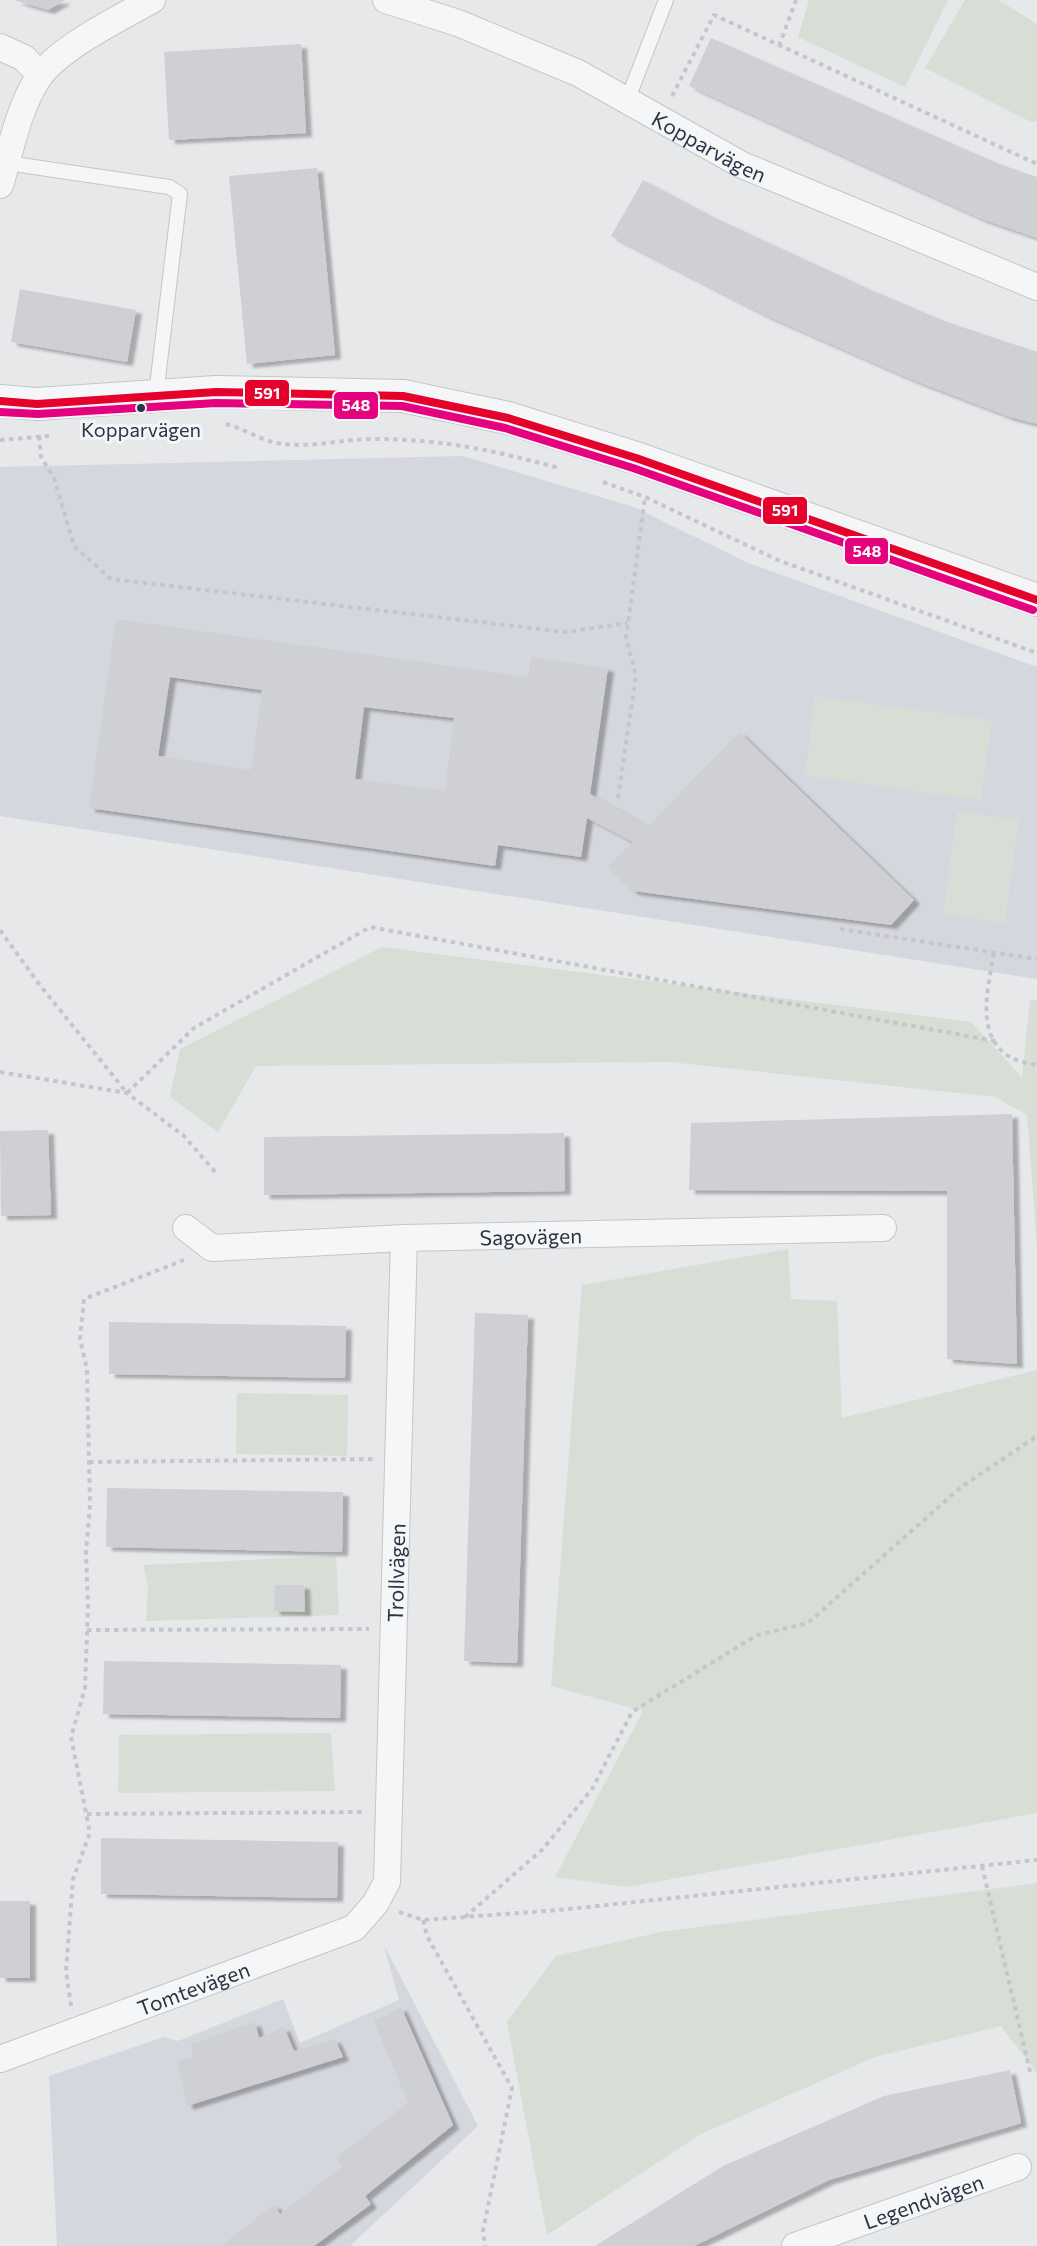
<svg xmlns="http://www.w3.org/2000/svg" width="1037" height="2246" viewBox="0 0 1037 2246" font-family="Commissioner,sans-serif">
  <style>
    .built { fill: #d4d7dd }
    .green { fill: #d6ded6 }
    .building { fill: #ced0d3; fill-rule: evenodd; filter: url(#shadow) }
    .lines { fill: none; stroke-linecap: round; stroke-linejoin: round }
    .service-casing { stroke: #c4c6c8; stroke-width: 16 }
    .minor-casing { stroke: #c4c6c8; stroke-width: 28 }
    .tertiary-casing { stroke: #c4c6c8; stroke-width: 34 }
    .path { stroke: #c5c6ca; stroke-width: 4; stroke-dasharray: 4.5 4.5; stroke-linecap: butt }
    .service { stroke: #f5f6f7; stroke-width: 14 }
    .minor { stroke: #f5f6f7; stroke-width: 26 }
    .tertiary { stroke: #f5f6f7; stroke-width: 32 }
    .bus-1-casing { stroke: #f4f6f9; stroke-width: 12 }
    .bus-2-casing { stroke: #f4f6f9; stroke-width: 12 }
    .bus-1 { stroke: #e4002b; stroke-width: 8 }
    .bus-2 { stroke: #e5007d; stroke-width: 8 }
    .bus-dot { fill: #2b3445; stroke: #f4f6f9; stroke-width: 2 }
    .labels { text-anchor: middle; dominant-baseline: central; stroke-width: 6; stroke-linejoin: round; paint-order: stroke }
    .bus-label { font-size: 20px; fill: #2b3445; stroke: #f4f6f9 }
    .street-label { font-size: 21px; fill: #2b3445; stroke: #f4f6f9 }
    .line-badge { stroke: #f4f6f9; stroke-width: 2 }
    .badge-label { font-size: 16px; text-anchor: middle; font-weight: bold; fill: #fff }
  </style>
  <defs>
    <filter id="shadow"><feDropShadow dx="6" dy="4" stdDeviation="1.5" flood-color="#0004"/></filter>
  </defs>
  <rect width="100%" height="100%" fill="#e6e8ea"/>
  <path class="built" d="M463,456L634,507L748,563L1037,667V979L0,816V467Z
    M384,1945L478,2126L350,2246H57L49,2076L164,2037L178,2041L283,1999L300,2043L399,2000Z"/>
  <path class="green" d="M809,0H948L905,87L798,37Z
    M965,0H998L1037,24V122L1029,121L925,68Z
    M815,696L992,720L981,800L805,776Z
    M957,812L1019,819L1005,923L943,914Z
    M382,947L971,1022L1022,1077L1030,1000H1037V1246L1027,1115L995,1097L670,1062L256,1066L218,1132L170,1097L180,1049Z
    M788,1249L791,1299L837,1301L842,1418L1037,1370V1813L627,1887L555,1877L643,1711L551,1686L582,1285Z
    M237,1393L348,1395L347,1456L236,1454Z
    M336,1556L339,1615L146,1621L148,1587L143,1565Z
    M331,1733L335,1791L118,1793L119,1735Z
    M1037,1883V2073L1001,2026L875,2057L701,2134L547,2235L507,2022L556,1956L661,1932Z"/>
  <path class="building" d="M14,0H65L48,10Z
    M711,38L999,164L1037,177V238L982,219L689,86Z
    M301,44L306,133L169,140L164,52Z
    M317,168L335,355L247,364L229,176Z
    M643,180L715,218L869,289L944,321L1037,352V424L1010,417L913,380L767,316L611,236Z
    M20,289L136,310L127,362L11,342Z
    M116,619L528,677L531,657L608,668L590,794L648,826L739,732L914,900L891,925L633,891L608,867L633,842L587,818L581,857L498,845L495,866L89,808ZM170,677L262,690L251,770L158,756ZM364,707L454,718L445,791L355,779Z
    M1012,1114L1017,1364L947,1359V1191L689,1190L691,1123Z
    M48,1130L51,1215L1,1216L0,1131Z
    M564,1133L565,1191L264,1195V1137Z
    M475,1313L528,1315L517,1663L464,1661Z
    M109,1322L346,1326L345,1378L109,1374Z
    M107,1488L343,1492L342,1552L106,1547Z
    M275,1585H304L305,1612L274,1611Z
    M104,1661L341,1665L340,1718L103,1714Z
    M101,1838L338,1842L337,1898L101,1894Z
    M0,1901H30V1978H0Z
    M401,2007L453,2125L365,2196L371,2204L314,2246H221L274,2204L280,2214L343,2166L336,2158L408,2103L374,2021Z
    M255,2022L259,2038L284,2027L294,2051L335,2039L343,2057L187,2106L177,2062L193,2057L191,2044Z
    M1010,2070L1021,2123L829,2180L694,2246H595L723,2166L884,2096Z"/>
  <g class="lines">
    <g class="service-casing">
      <path id="service" d="M627,101L666,0
        M7,163L169,187L180,194L156,395"/>
    </g>
    <g class="minor-casing">
      <g id="minor">
        <path id="s1" d="M386,0L458,23L578,73L742,165L1037,287"/>
        <path d="M0,47L24,58L40,75"/>
        <path d="M0,185C11,150 18,108 39,77C60,47 120,18 152,0"/>
        <path id="s2" d="M186,1228L212,1248L404,1238L883,1228"/>
        <path id="s3" d="M0,2059L354,1928L375,1904L387,1882L404,1238"/>
        <path id="s4" d="M795,2246L1018,2167"/>
      </g>
    </g>
    <g class="tertiary-casing">
      <path id="tertiary" d="M0,401L37,404L216,392L403,396L508,418L636,458L1037,600"/>
    </g>
    <path class="path" d="M779,46L796,0
      M672,96L714,15L1037,164
      M226,424C243,428 260,440 277,443C309,449 341,439 373,439C442,439 492,450 559,468
      M39,436L41,457L54,478L74,546L111,579L565,632L627,623
      M0,440L49,436
      M603,482L645,497L780,561L1037,653
      M618,798L636,676L626,638L645,497
      M840,929L1037,959
      M0,930L39,984L127,1093L194,1028L370,927L995,1041
      M994,953C985,1000 972,1057 1037,1065
      M0,1072L127,1093L184,1136L216,1173
      M89,1462L373,1459
      M87,1630L369,1629
      M87,1814L364,1812
      M982,1866L1031,2076
      M399,1912L423,1920L559,1910L1037,1860
      M465,1917L543,1849L592,1789L632,1712L757,1635L808,1623L961,1487L1037,1436
      M423,1920L427,1936L512,2088L483,2231L485,2246
      M71,2006L66,1971L73,1879L90,1833L71,1737L85,1688L88,1606L86,1552L90,1505L87,1369L80,1339L84,1299L184,1260"/>
    <use href="#service" class="service"/>
    <use href="#minor" class="minor"/>
    <use href="#tertiary" class="tertiary"/>
    <g class="bus-1-casing">
      <path id="bus-1" d="M0,401L37,404L216,392L403,396L508,418L636,458L1037,600"/>
    </g>
    <g class="bus-2-casing">
      <path id="bus-2" d="M0,412L38,414L216,403L402,406L505,428L633,468L1033,610"/>
    </g>
    <use href="#bus-1" class="bus-1"/>
    <use href="#bus-2" class="bus-2"/>
  </g>
  <circle class="bus-dot" cx="141" cy="408" r="5"/>
  <g class="labels">
    <g class="bus-label">
      <text x="141" y="429">Kopparvägen</text>
    </g>
    <g class="street-label">
      <text stroke="none"><textPath href="#s1" startOffset="356">Kopparvägen</textPath></text>
      <text stroke="none"><textPath href="#s2" startOffset="352">Sagovägen</textPath></text>
      <text stroke="none"><textPath href="#s3" startOffset="744">Trollvägen</textPath></text>
      <text stroke="none"><textPath href="#s3" startOffset="206">Tomtevägen</textPath></text>
      <text stroke="none"><textPath href="#s4" startOffset="136">Legendvägen</textPath></text>
    </g>
  </g>
  <g class="line-badge">
    <rect x="244" y="379" width="46" height="28" rx="6" fill="#e4002b"/>
    <rect x="333" y="391" width="46" height="29" rx="6" fill="#e5007d"/>
    <rect x="762" y="496" width="46" height="29" rx="6" fill="#e4002b"/>
    <rect x="844" y="537" width="45" height="28" rx="6" fill="#e5007d"/>
  </g>
  <g class="badge-label">
    <text x="267" y="399">591</text>
    <text x="356" y="411">548</text>
    <text x="785" y="516">591</text>
    <text x="867" y="557">548</text>
  </g>
</svg>
